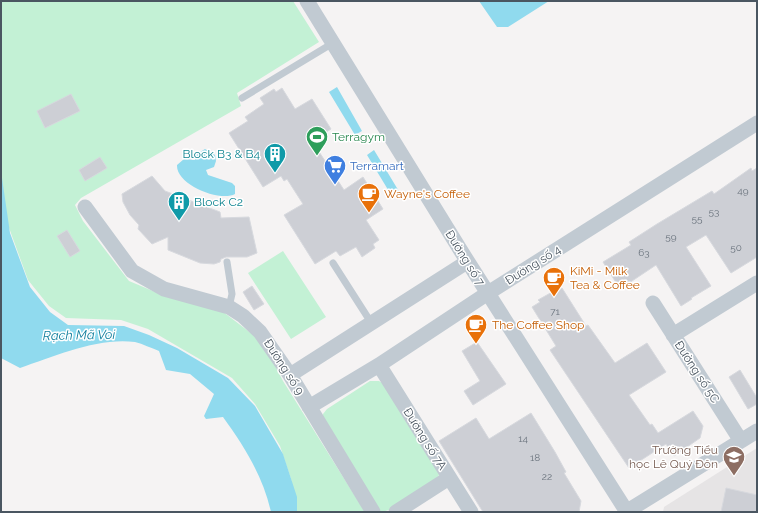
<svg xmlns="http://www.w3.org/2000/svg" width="758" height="513" viewBox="0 0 758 513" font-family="Raleway,sans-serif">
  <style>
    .education { fill: #e6e4e5 }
    .green { fill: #c3f1d5 }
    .water { fill: #90daee }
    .building { fill: #cdcfd5; stroke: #d7d9de }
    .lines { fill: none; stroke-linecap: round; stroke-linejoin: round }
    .lane { stroke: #c1cad2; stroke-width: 7 }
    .street { stroke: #c1cad2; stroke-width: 15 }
    .labels { text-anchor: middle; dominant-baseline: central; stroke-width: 3; stroke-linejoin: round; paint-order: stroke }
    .number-label { font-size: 10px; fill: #6b747e }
    .leisure-label { font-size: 12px; fill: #27864d; stroke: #fff; text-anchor: start }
    .culture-label { font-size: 12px; fill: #0d838f; stroke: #fff; text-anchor: end }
    .shop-label { font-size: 12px; fill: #366cbe; stroke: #fff; text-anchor: start }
    .food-label { font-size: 12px; fill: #c56008; stroke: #fff; text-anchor: start }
    .street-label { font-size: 12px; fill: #4a5661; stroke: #fff }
    .education-label { font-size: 12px; fill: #785e54; stroke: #fff; text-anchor: end }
    .water-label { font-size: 13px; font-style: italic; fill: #0c7c9b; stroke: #fff }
  </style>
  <rect width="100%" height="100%" fill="#f5f3f3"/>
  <path class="education" d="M757,448V512H663L664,507Z"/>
  <path class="green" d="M1,1H293L319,42L237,93L241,106L81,198L75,205L83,221L129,281L165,296L222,311L256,337L269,354L283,381L365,512H297L291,479L280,446L255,404L232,378L148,329L121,320L66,318L49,306L28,280L8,225L1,179Z
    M283,251L326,317L291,339L248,273Z
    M370,381H379L389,387L438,469L439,475L435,481L392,509L382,512L376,509L323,422V414L327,409Z"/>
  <path class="water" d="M479,1H549L508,27H497Z
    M337,87L362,131L355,135L329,92Z
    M205,149L215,155L216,161L214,167L206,170L208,175L232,183L235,186V194C220,202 176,185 177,165L184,159L195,160L197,154Z
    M374,150L400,193L393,198L367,155Z
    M1,171L10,233L30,287L50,312L68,325L124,326L149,335L177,348L228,378L255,406L283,454L297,497V512H271C263,476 244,446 223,417L206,419L204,416L214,394L190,374L166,370L159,351C151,348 143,344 135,342C99,337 54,356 20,368L1,358Z"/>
  <path class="building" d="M282,88L295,109L312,99L331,129L312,141L344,190L363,177L383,209L366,220L379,240L373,244L375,248L362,257L356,247L340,256L336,251L315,264L284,215L303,204L287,179L284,181L281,176L263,187L229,133L248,121L245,117L264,104L260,98L274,89L276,92Z
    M71,94L80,111L45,128L37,111Z
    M100,157L107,168L85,181L79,170Z
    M751,168L752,171L757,168V257L731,273L706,235L686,247L711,286L691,298L692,299L681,306L656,265L620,289L603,262L631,245L629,242L657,224L712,191L714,194Z
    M152,176L165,191L220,212L221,218L249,217L257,253L247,257H226L221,259L220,262L214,264L200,263L168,250V237L152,244L138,229L139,225L130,215L123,202L122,194Z
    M67,230L80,251L70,257L57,236Z
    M252,286L264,304L254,310L243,292Z
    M562,288L586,326L588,325L615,363L647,343L666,372L629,395L650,425L652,424L658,433L693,411L703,426L700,438L674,456L666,444L629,468L550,350L556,346L532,307L540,302L538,300L554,291L555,293Z
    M477,342L506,384L473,405L464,391L480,381L462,351Z
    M740,370L757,398V404L748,409L729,377Z
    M531,413L555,452L566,472L564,473L581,501L579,512H483L439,441L476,418L489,439Z
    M726,488L757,495V512H721Z"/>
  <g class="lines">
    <path class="lane" d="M242,98L333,43
      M227,262L232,294L229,307
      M333,263L372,324"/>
    <path class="street" d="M307,1L461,251L627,512
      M85,207L132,271L164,289L229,307L243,316L260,332L290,375L373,512
      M653,303L741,441
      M673,335L757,283
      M379,365L471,512
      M290,375L467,262
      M309,407L379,365L488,293L757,123
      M396,512L449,478
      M626,512L757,431"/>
  </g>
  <defs>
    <g id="stadium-pin" transform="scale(1.15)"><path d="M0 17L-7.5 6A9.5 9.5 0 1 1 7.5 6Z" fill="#2e9e5b" stroke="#fff"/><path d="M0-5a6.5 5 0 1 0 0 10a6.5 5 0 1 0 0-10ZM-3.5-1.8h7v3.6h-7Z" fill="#fff"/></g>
    <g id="building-pin" transform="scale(1.15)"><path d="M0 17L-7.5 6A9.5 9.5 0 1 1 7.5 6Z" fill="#0f9aa8" stroke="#fff"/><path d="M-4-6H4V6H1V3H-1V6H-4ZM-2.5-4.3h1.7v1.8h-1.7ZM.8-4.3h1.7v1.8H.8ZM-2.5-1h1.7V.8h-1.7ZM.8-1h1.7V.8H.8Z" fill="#fff"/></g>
    <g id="supermarket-pin" transform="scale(1.15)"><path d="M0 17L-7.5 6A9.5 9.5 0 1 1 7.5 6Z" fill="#3f7fe0" stroke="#fff"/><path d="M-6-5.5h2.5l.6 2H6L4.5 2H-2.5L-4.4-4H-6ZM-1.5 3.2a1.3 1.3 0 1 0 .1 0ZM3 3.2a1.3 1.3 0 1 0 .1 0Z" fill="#fff"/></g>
    <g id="cafe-pin" transform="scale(1.15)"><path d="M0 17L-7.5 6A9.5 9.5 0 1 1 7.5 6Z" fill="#e8710a" stroke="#fff"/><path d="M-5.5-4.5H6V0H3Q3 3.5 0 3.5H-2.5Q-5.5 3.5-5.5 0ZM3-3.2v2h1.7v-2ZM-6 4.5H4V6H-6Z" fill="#fff"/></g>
    <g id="school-pin" transform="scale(1.15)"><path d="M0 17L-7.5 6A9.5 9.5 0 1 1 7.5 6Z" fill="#8d6e63" stroke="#fff"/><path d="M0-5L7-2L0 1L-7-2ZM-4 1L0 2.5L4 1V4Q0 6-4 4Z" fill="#fff"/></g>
  </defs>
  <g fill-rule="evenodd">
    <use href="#stadium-pin" x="317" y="137"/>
    <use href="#building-pin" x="275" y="154"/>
    <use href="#supermarket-pin" x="335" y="166"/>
    <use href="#cafe-pin" x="369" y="194"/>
    <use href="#building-pin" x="179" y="202"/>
    <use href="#cafe-pin" x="554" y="278"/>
    <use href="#cafe-pin" x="476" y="325"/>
    <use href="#school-pin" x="734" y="457"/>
  </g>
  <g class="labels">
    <g class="number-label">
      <text x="743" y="190">49</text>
      <text x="714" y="211">53</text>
      <text x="697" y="218">55</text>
      <text x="671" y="236">59</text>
      <text x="736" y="247">50</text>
      <text x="644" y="252">63</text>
      <text x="555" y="311">71</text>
      <text x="523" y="438">14</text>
      <text x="535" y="457">18</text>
      <text x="547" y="476">22</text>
    </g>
    <g class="leisure-label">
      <text x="332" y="137">Terragym</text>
    </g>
    <g class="culture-label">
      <text x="260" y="154">Block B3 &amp; B4</text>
      <text x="194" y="202" text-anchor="start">Block C2</text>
    </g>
    <g class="shop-label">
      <text x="350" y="166">Terramart</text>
    </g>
    <g class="food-label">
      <text x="384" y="194">Wayne's Coffee</text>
      <text x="570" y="271">KiMi - Milk<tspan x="570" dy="14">Tea &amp; Coffee</tspan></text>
      <text x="492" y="325">The Coffee Shop</text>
    </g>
    <g class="street-label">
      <text transform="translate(465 258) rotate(58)">Đường số 7</text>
      <text transform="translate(533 265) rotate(-32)">Đường số 4</text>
      <text transform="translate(284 367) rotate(57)">Đường số 9</text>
      <text transform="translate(697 372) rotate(57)">Đường số 5C</text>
      <text transform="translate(425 439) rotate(58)">Đường số 7A</text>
    </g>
    <g class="education-label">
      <text x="718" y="450">Trường Tiểu<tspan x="718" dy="14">học Lê Quý Đôn</tspan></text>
    </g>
    <g class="water-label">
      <text transform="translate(79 335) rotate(-1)">Rạch Mã Voi</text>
    </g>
  </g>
  <rect width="758" height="513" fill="none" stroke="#4a5661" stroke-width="4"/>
</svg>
